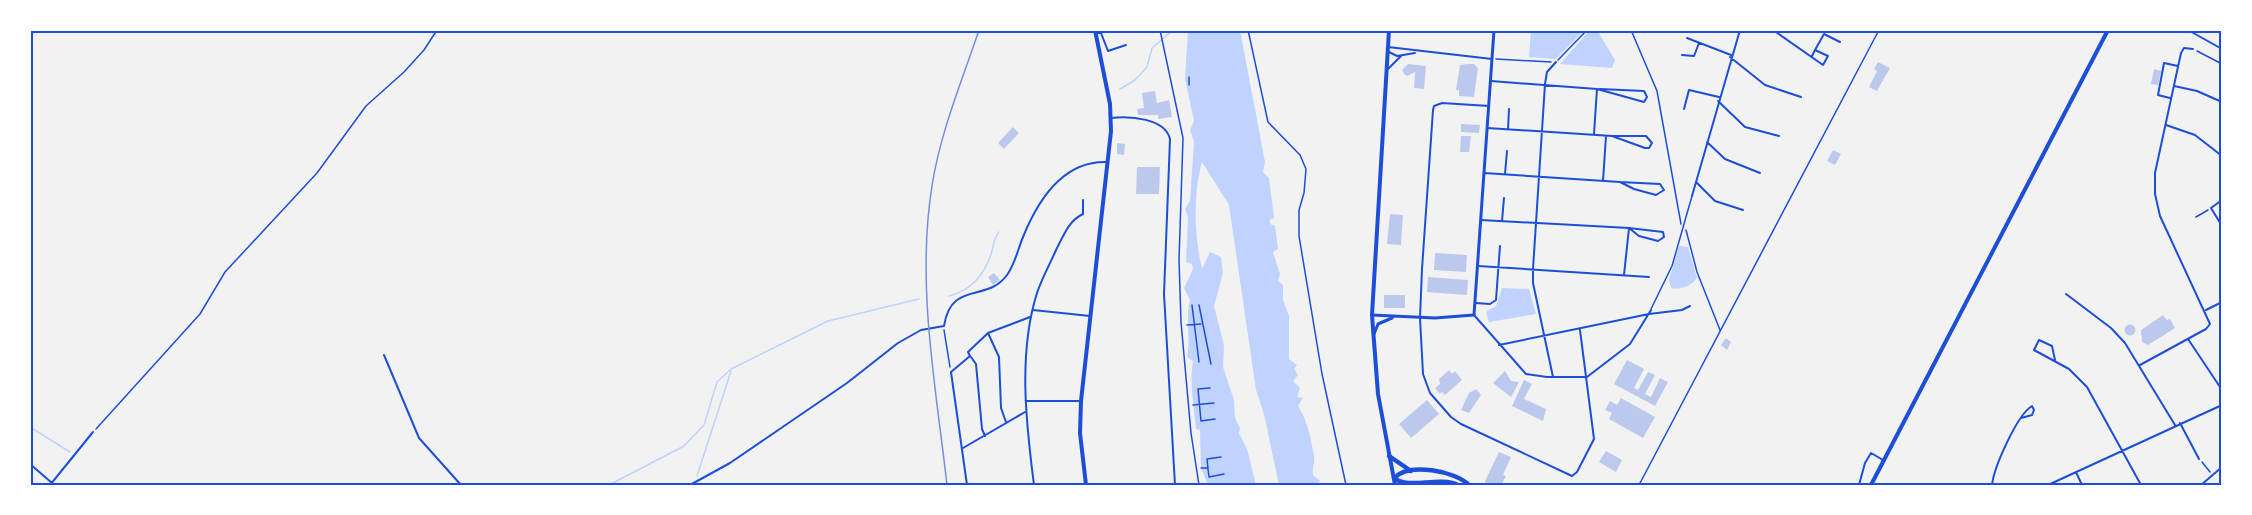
<svg xmlns="http://www.w3.org/2000/svg" width="2252" height="515" viewBox="0 0 2252 515" font-family="'Exo 2',sans-serif">
  <style>
    .water { fill: #bfd3fe }
    .lines { fill: none; stroke-linecap: round; stroke-linejoin: round }
    .stream { stroke: #bfd3fe; stroke-width: 1.5 }
    .building { fill: #bdc9ec }
    .path { stroke: #1d4ed8; stroke-width: 1.5 }
    .service { stroke: #1d4ed8; stroke-width: 1.5 }
    .minor { stroke: #1d4ed8; stroke-width: 2 }
    .tertiary { stroke: #1d4ed8; stroke-width: 3 }
    .secondary { stroke: #1d4ed8; stroke-width: 4 }
    .primary { stroke: #1d4ed8; stroke-width: 4 }
    .trunk { stroke: #1d4ed8; stroke-width: 4.5 }
    .rail { stroke: #7290e2; stroke-width: 1.5 }
    .neatline { fill: none; stroke: #1d4ed8; stroke-width: 2 }
  </style>
  <rect width="100%" height="100%" fill="#f2f2f2"/>
  <path class="water" d="M1188,30H1240L1265,162L1263,172L1269,178L1274,218L1270,220V224L1275,226L1278,249L1273,252L1280,274L1278,281L1283,285V300L1289,316V359L1297,365L1294,369L1298,375L1293,381L1300,388L1297,397L1303,398L1298,406C1308,421 1311,440 1314,456C1315,463 1312,469 1313,475L1320,481L1316,485H1279L1264,414L1256,390L1229,205L1202,162C1193,195 1194,235 1202,269L1210,252L1221,257L1223,273L1214,306L1224,345L1223,367L1234,400L1235,418L1240,428L1239,433L1247,449L1256,485H1208L1201,468L1200,430L1196,429C1194,406 1189,384 1193,361L1187,357C1191,338 1185,320 1190,300L1184,288L1193,269L1192,264L1186,262L1188,217L1185,209L1190,201L1194,142L1190,130L1194,121L1185,79Z
    M1531,30H1584L1556,59L1529,57Z
    M1590,30H1597L1615,60L1612,68L1560,64Z
    M1679,246L1688,247L1697,278C1692,286 1680,290 1671,288L1669,280Z
    M1502,288L1529,289L1536,314L1489,322L1486,312L1496,306Z"/>
  <g class="lines">
    <path class="stream" d="M1120,89L1135,80L1147,67L1152,48L1173,30
      M949,296C970,291 984,275 991,254C994,245 993,239 999,232
      M30,427L70,452
      M697,476L731,371
      M609,485L684,446L704,425L717,382L731,369L828,321L919,299"/>
  </g>
  <path class="building" d="M1878,62L1890,68L1877,91L1869,87L1877,71L1874,69Z
    M1408,64L1426,66L1424,89L1414,88L1415,72L1407,76L1404,74L1402,70Z
    M1468,64H1474L1478,68L1474,97L1459,96V90H1456L1460,65Z
    M2154,69L2161,71L2158,85L2151,84Z
    M1155,91L1157,103L1169,100L1172,117L1158,119V115H1138L1137,109L1144,108L1142,93Z
    M1461,124L1480,125L1479,133L1461,132Z
    M1013,127L1019,133L1004,149L998,143Z
    M1461,136H1471L1469,152H1460Z
    M1117,143L1125,144L1124,155L1117,154Z
    M1833,150L1841,154L1835,165L1827,161Z
    M1137,167H1160L1159,194H1136Z
    M1390,214L1403,215L1401,245L1387,244Z
    M1435,253L1467,255L1466,272L1434,270Z
    M994,273L1000,280L993,285L988,277Z
    M1428,277L1468,280L1467,295L1427,292Z
    M1384,295H1405V308H1384Z
    M2163,315L2167,320L2170,319L2175,328L2148,345L2142,342L2141,330Z
    M2124.5 330a5.5 5.5 0 1 1 11 0a5.5 5.5 0 1 1-11 0Z
    M1726,338L1731,342L1727,350L1721,345Z
    M1627,360L1644,369L1634,388L1638,390L1648,372L1655,375L1645,394L1651,397L1660,378L1668,382L1655,406L1614,384Z
    M1449,370L1452,374L1455,371L1462,380L1445,395L1442,392L1440,394L1435,388L1440,384L1439,379Z
    M1505,371L1511,381L1519,382L1511,397L1493,383Z
    M1524,380L1532,384L1524,399L1546,409L1543,421L1512,406Z
    M1476,389L1481,395L1469,413L1461,410L1469,393Z
    M1621,398L1655,417L1643,438L1609,419L1612,413L1605,410L1610,401L1617,405Z
    M1427,400L1439,414L1411,438L1399,424Z
    M1606,451L1622,460L1616,472L1599,462Z
    M1499,452L1511,457L1503,475L1506,476L1501,485H1487L1485,481Z"/>
  <g class="lines">
    <path class="path" d="M1160,30L1183,138L1179,260L1181,322L1191,433L1199,485
      M1248,30L1268,122L1300,155L1306,169L1304,193L1299,210V236L1322,374L1346,485
      M1631,30L1657,91L1681,224
      M2197,51L2222,64
      M1496,59L1551,62
      M1558,60L1587,30
      M1189,77V85
      M2196,217L2208,210
      M1686,230L1697,272L1720,330
      M1192,305L1199,362
      M1199,305L1211,364
      M1187,325L1201,324
      M944,330L950,367
      M1210,388L1198,389L1201,421L1215,419
      M1193,405L1214,403
      M96,429L200,314L225,272L317,173L366,106L404,72L424,50L437,30
      M2202,462L2210,472
      M1201,468H1208L1207,459L1221,457
      M1208,469L1209,477L1224,474
      M1639,485L1879,30"/>
    <path class="service" d="M1651,309L1672,266L1692,196"/>
    <path class="minor" d="M1773,30L1823,65L1828,56L1815,50L1812,56
      M2188,30L2222,49
      M1095,33H1101L1108,51L1126,45
      M1687,38L1731,55
      M1388,47L1492,59
      M1815,50L1824,34L1840,42
      M1389,52L1397,56L1415,53
      M1682,55L1694,56L1699,43
      M1730,57L1765,85L1801,97
      M1388,69L1401,56
      M1491,81L1597,89L1644,102L1647,97L1644,91L1600,89
      M2174,86L2197,91L2222,102
      M2170,98L2158,95L2164,63L2178,66
      M1718,101L1745,127L1779,136
      M1489,106L1442,103L1434,106L1433,110L1422,269L1420,318L1423,374L1430,393L1451,417L1461,424L1572,476L1577,472L1594,439L1580,330
      M1684,109L1689,90L1719,97
      M1111,118C1130,116 1165,118 1170,139L1164,294L1175,485
      M2166,125L2195,135L2222,156
      M1487,128L1612,136L1645,148H1649L1652,143L1646,136H1612
      M1508,130L1509,109
      M1594,134L1597,89
      M1707,142L1725,159L1760,173
      M1484,173L1620,182L1634,189L1656,195L1664,190L1660,184L1620,182
      M1505,174L1507,151
      M1603,181L1606,136
      M1696,182L1715,201L1743,210
      M1692,196L1740,30
      M2222,200L2211,208L2222,226
      M1481,220L1629,228L1639,236L1658,241L1664,237L1663,232L1629,228L1624,275
      M1502,221L1504,198
      M1478,266L1649,277
      M2066,294L2111,328L2125,343L2175,425
      M1476,303L1490,304L1496,300L1500,246
      M1033,310L1090,316
      M2206,310L2222,302
      M1474,315L1526,374L1547,377H1587L1630,344L1651,310
      M988,333L999,357L1001,408L1006,422
      M2188,339L2222,390
      M1499,345L1649,314L1682,310L1690,306
      M384,355L419,438L461,485
      M971,357L976,364L982,429L985,436
      M2055,360L2052,346L2039,340L2034,350L2069,369L2087,387L2141,485
      M2140,365L2206,329L2210,324L2160,216L2155,194V173L2181,53L2184,48L2193,49
      M1553,377L1533,283V269L1545,84L1547,72L1556,62
      M1027,401H1081
      M2180,423L2199,459
      M963,448L1025,412
      M30,464L52,483
      M2076,472L2082,485
      M50,485L93,432
      M690,485L730,463L847,383L898,343L921,330L944,326C951,280 987,303 1007,275C1015,264 1018,249 1023,237C1038,200 1063,161 1106,162
      M967,485L951,372L970,356L968,352L988,333L1030,317
      M1034,485C1026,423 1018,353 1037,293C1042,278 1050,264 1056,250C1063,237 1068,221 1083,214V200
      M1859,485L1865,463L1871,453L1883,460
      M1992,485C1994,467 2017,415 2032,406L2034,410L2032,415L2021,418
      M2048,485L2222,405
      M2201,485L2222,467"/>
    <path class="tertiary" d="M1372,315L1435,318L1474,315L1494,30
      M1374,334L1378,324L1392,318"/>
    <path class="secondary" d="M1389,30L1372,315L1378,394L1395,485
      M1086,485L1080,433L1081,401L1111,131L1110,104L1095,30"/>
    <path class="primary" d="M1871,485L2108,30"/>
    <path class="trunk" d="M1389,456L1411,471
      M1458,485C1438,476 1409,490 1394,478C1409,462 1455,471 1469,485"/>
    <path class="rail" d="M947,485C936,387 916,285 932,186C940,133 962,81 979,30"/>
  </g>
  <rect width="2252" height="515" fill="none" stroke="#ffffff" stroke-width="63"/>
  <rect x="32" y="32" width="2188" height="452" class="neatline"/>
</svg>
